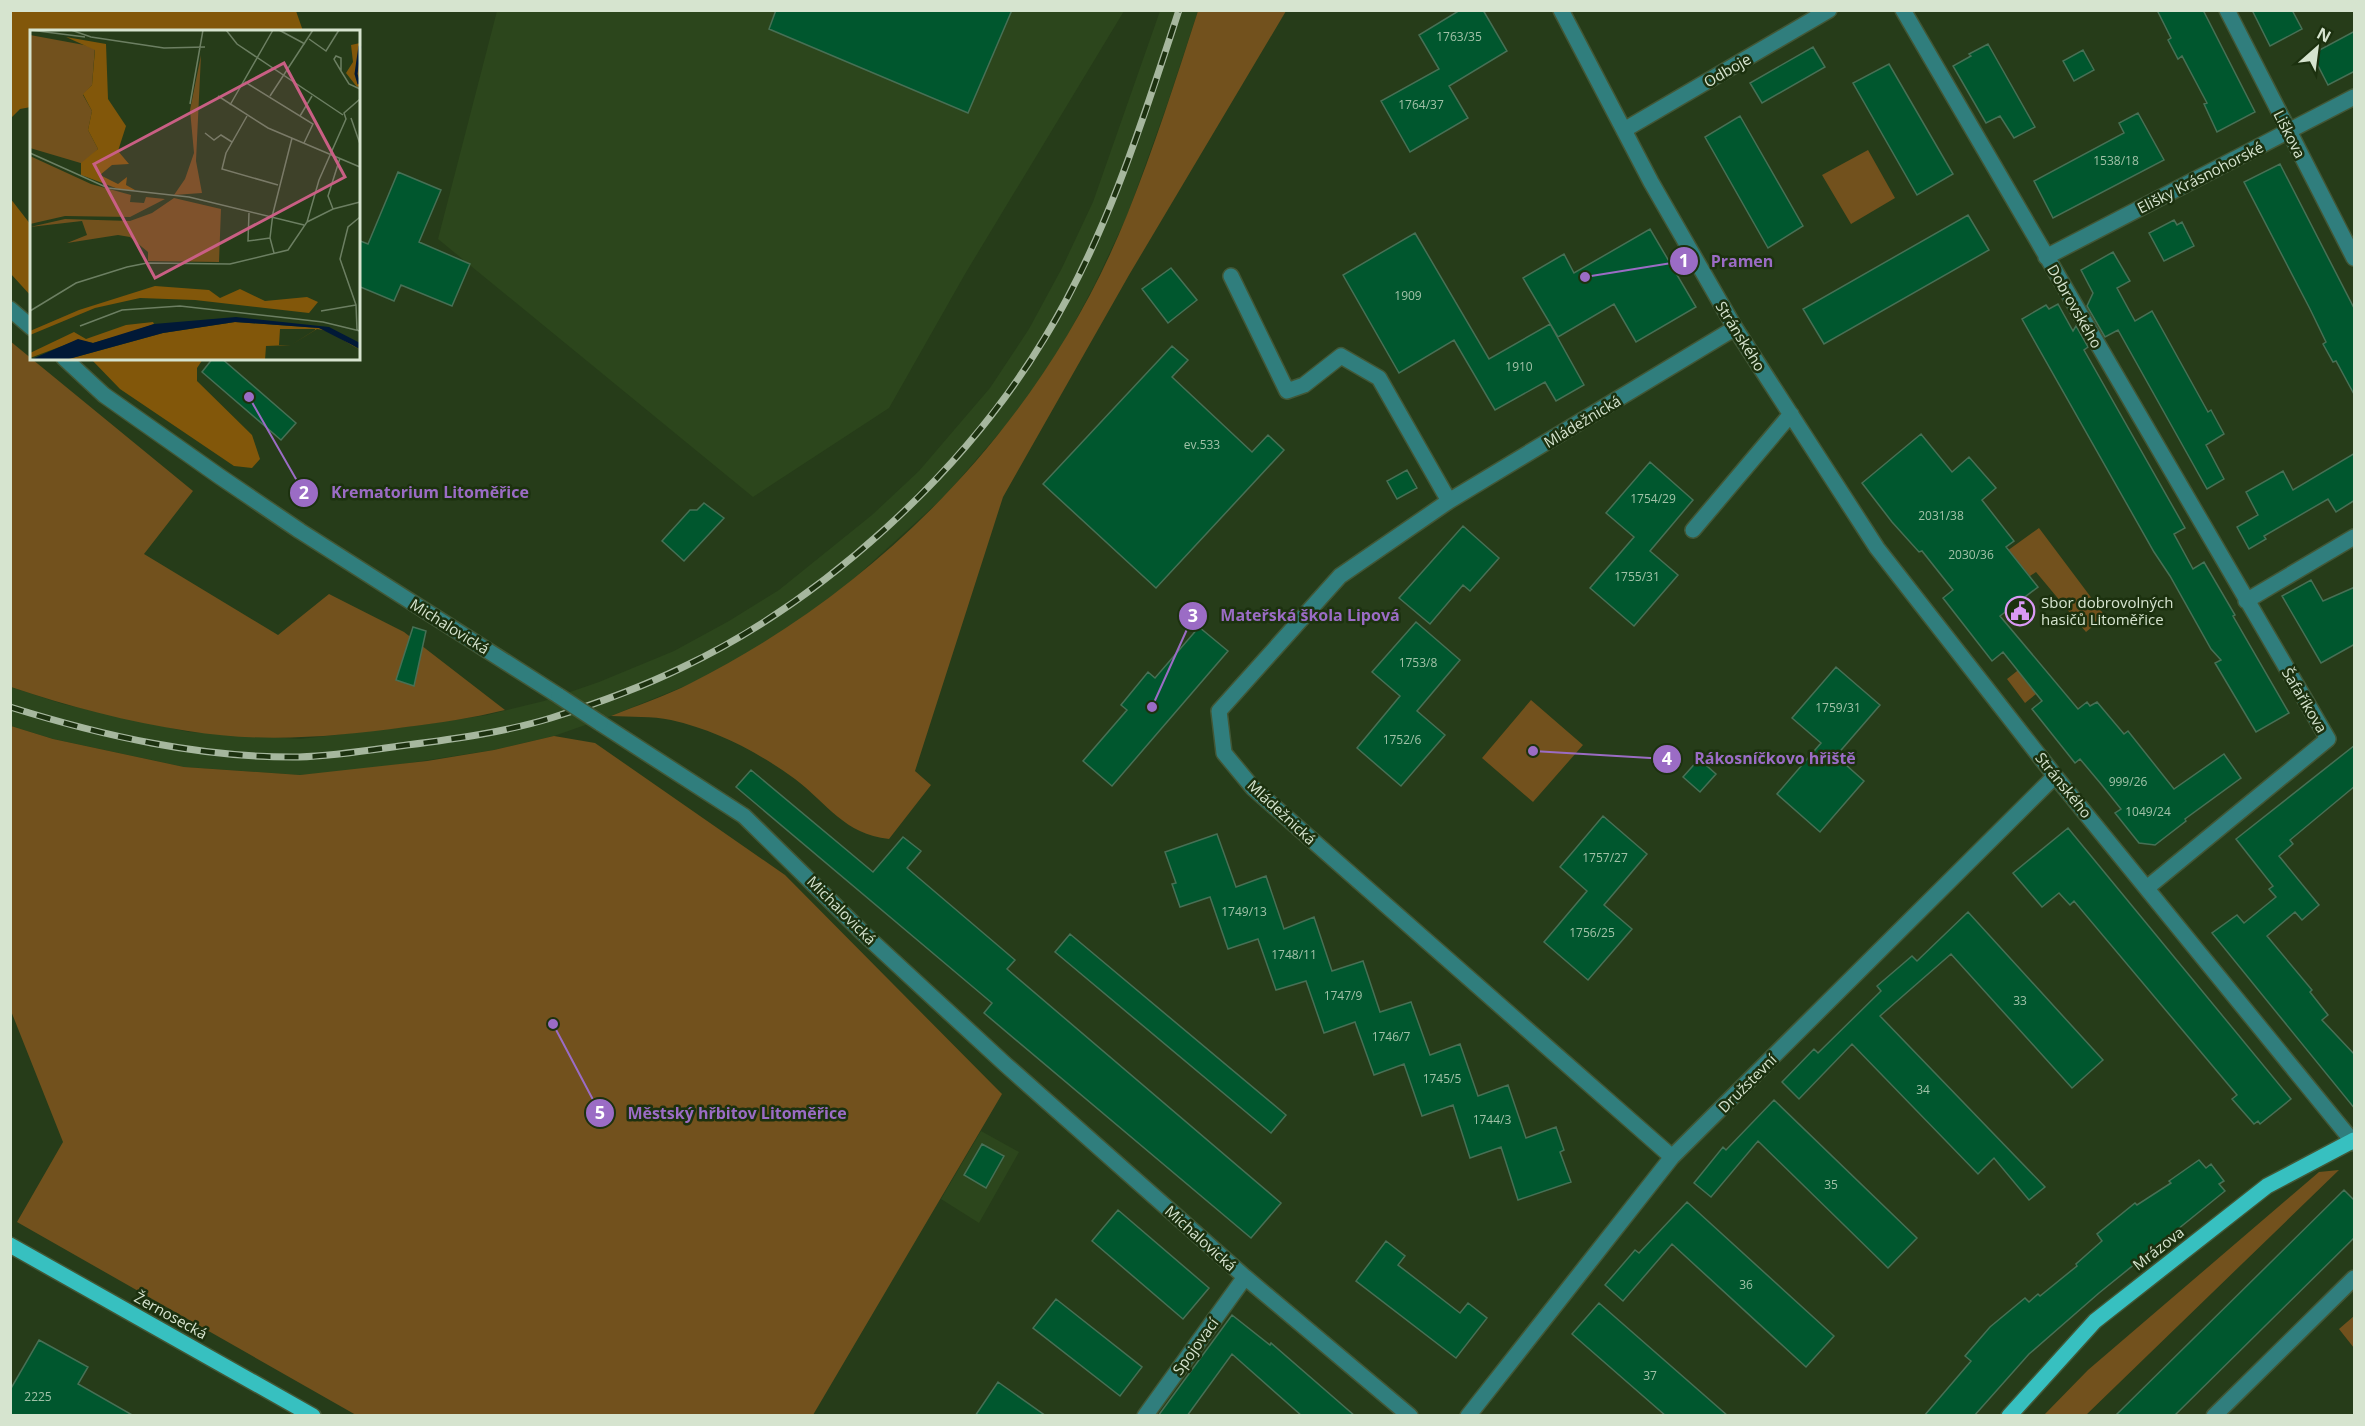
<svg xmlns="http://www.w3.org/2000/svg" width="2365" height="1426" viewBox="0 0 2365 1426" font-family="'Open Sans',sans-serif">
  <style>
    .built { fill: #2c461c }
    .green { fill: #72511d }
    .forest { fill: #82570a }
    .building { fill: #00572e; stroke: #477055; stroke-width: 1.5 }
    .lines { fill: none; stroke-linecap: round; stroke-linejoin: round }
    .minor-casing { stroke: #425736; stroke-width: 18 }
    .major-casing { stroke: #425736; stroke-width: 18 }
    .minor { stroke: #307e7d; stroke-width: 15 }
    .major { stroke: #37c0c0; stroke-width: 15 }
    .rail-casing { stroke: #a6b79e; stroke-width: 7 }
    .rail { stroke: #1c310f; stroke-width: 4.5; stroke-dasharray: 14; stroke-linecap: butt }
    .minor-bridge-casing { stroke: #425736; stroke-width: 18; stroke-linecap: butt }
    .minor-bridge { stroke: #307e7d; stroke-width: 15 }
    .labels { text-anchor: middle; dominant-baseline: central; stroke-width: 5; stroke-linejoin: round; paint-order: stroke }
    .number-label { font-size: 12px; fill: #a0c1a7 }
    .street-label { font-size: 15px; fill: #d6e4cf; stroke: #1c310f }
    .poi-label { font-size: 15px; fill: #d6e4cf; stroke: #1c310f; text-anchor: start }
    .inset-river { fill: none; stroke: #011937; stroke-width: 3 }
    .inset-road { fill: none; stroke: #6c7f62; stroke-width: 1.5 }
    .view { fill: #c95f84; fill-opacity: 0.15; stroke: #c95f84; stroke-width: 3 }
    .inset-edge { fill: none; stroke: #d6e4cf; stroke-width: 3 }
    .leader { fill: none; stroke: #9b6cc5; stroke-width: 2 }
    .callout-dot { fill: #9b6cc5; stroke: #1c310f; stroke-width: 2 }
    .mark-label { font-size: 18px; text-anchor: middle; font-weight: bold; fill: #fff }
    .callout-label { font-size: 16px; text-anchor: middle; font-weight: bold; fill: #9b6cc5; stroke: #1c310f; stroke-width: 5; stroke-linejoin: round; paint-order: stroke }
  </style>
  <rect width="100%" height="100%" fill="#263c19"/>
  <path class="built" d="M497,11H1124L965,274L889,408L753,497L438,239Z
    M1160,11H1198L1167,105L1127,216L1095,284L1061,348L1019,410L945,496L848,584L799,620L748,653L690,684L611,716L554,736L494,750L364,770L300,775L184,767L53,739L11,726V687L63,704L189,732L300,739L421,725L487,715L544,701L599,682L674,651L729,621L779,590L872,515L919,471L990,388L1029,329L1062,268L1093,202Z
    M981,1131L1019,1152L979,1223L941,1199Z"/>
  <path class="green" d="M1198,11H1286L1129,275L1003,497L915,771L931,785L889,839C844,834 828,804 795,779C758,752 716,730 671,720C652,716 631,717 611,716C638,705 666,696 691,683C886,585 1046,417 1127,215C1154,148 1176,79 1198,11Z
    M1868,150L1895,198L1851,224L1822,175Z
    M10,341L193,491L144,554L278,635L329,594L404,632L505,710C473,718 439,723 406,727C334,737 261,743 188,731C128,722 68,706 11,687Z
    M2039,528L2105,616L2086,632L2036,572L2030,576L2012,554L1975,582L1971,577Z
    M2031,660L2034,664L2021,675L2036,694L2025,703L2007,679Z
    M1531,700L1583,745L1533,802L1482,758Z
    M11,726L53,739L184,767L300,775L427,761L494,750L554,736L595,743L785,875L1002,1094L813,1415H356L17,1222L63,1142L11,1011Z
    M2339,1170L2086,1415H2044L2088,1370L2319,1172Z
    M2354,1316V1348L2339,1329Z"/>
  <path class="forest" d="M11,10L296,11L303,31L32,32L31,107L20,109L11,118Z
    M10,198L31,225V296L11,274Z
    M91,359H203L197,368V381L252,435L260,459L252,468L234,466L120,389Z"/>
  <path class="building" d="M776,10H1012L968,113L769,29Z
    M1460,10H1483L1507,51L1449,86L1468,118L1410,152L1381,101L1439,69L1419,35Z
    M2157,10H2203L2255,112L2217,132L2204,104L2207,103L2182,56L2178,59L2168,40L2171,38Z
    M2252,10H2292L2302,29L2270,46Z
    M2355,31V71L2328,85L2312,54Z
    M1988,44L2035,127L2014,138L2000,116L1986,123L1953,66L1971,56L1969,54Z
    M1813,47L1825,67L1762,103L1750,83Z
    M2083,50L2094,70L2074,81L2063,61Z
    M1889,64L1953,174L1917,195L1853,83Z
    M2138,113L2164,160L2053,218L2034,181L2124,133L2119,123Z
    M1740,116L1803,226L1768,248L1705,137Z
    M2280,164L2355,310V396L2336,361L2333,362L2323,344L2326,342L2310,309L2244,182Z
    M398,172L441,190L419,242L470,264L452,306L401,285L394,301L358,286V240L368,244Z
    M1968,215L1989,250L1824,344L1803,309Z
    M2174,220L2177,225L2182,222L2194,246L2164,261L2149,233Z
    M1650,229L1696,307L1636,342L1614,304L1558,337L1523,278L1564,254L1574,273Z
    M1415,233L1489,359L1550,324L1584,385L1556,401L1545,382L1495,410L1454,340L1399,373L1343,275Z
    M2113,252L2130,281L2117,288L2135,321L2152,311L2208,412L2211,410L2224,434L2206,445L2224,479L2207,489L2118,330L2105,337L2087,306L2093,293L2081,270Z
    M1171,268L1197,300L1168,323L1142,289Z
    M2058,304L2073,331L2076,326L2088,347L2084,350L2185,528L2174,534L2193,569L2204,562L2235,615L2233,616L2289,713L2256,732L2215,663L2221,660L2211,649L2170,576L2154,552L2022,319L2046,305L2049,309Z
    M1172,346L1188,360L1172,377L1252,452L1268,435L1284,450L1156,588L1043,484Z
    M213,358H221L296,423L281,440L202,372Z
    M1921,434L1952,472L1969,457L1996,488L1982,500L2014,541L2006,547L2038,587L2000,616L2078,709L2087,702L2090,706L2097,702L2124,734L2128,731L2174,789L2224,754L2241,778L2185,819L2186,821L2155,845L2139,843L2115,813L2121,809L2101,784L2080,759L2075,763L2032,709L2042,701L2003,652L1992,661L1943,598L1953,590L1922,551L1919,552L1892,522L1862,483Z
    M2355,453V500L2336,512L2328,499L2264,536L2266,539L2249,549L2237,527L2258,515L2246,492L2283,471L2293,490Z
    M1650,462L1693,500L1650,551L1678,575L1634,626L1590,588L1634,537L1606,513Z
    M1407,470L1417,488L1397,499L1387,481Z
    M704,503L724,518L684,561L662,541L690,510H697Z
    M1463,526L1499,558L1470,591L1463,585L1430,624L1399,598Z
    M2311,580L2323,601L2355,587V644L2321,663L2282,596Z
    M1416,622L1460,660L1417,711L1445,735L1401,786L1357,748L1400,696L1372,672Z
    M413,627L426,631L414,686L396,680Z
    M1199,627L1228,651L1112,786L1083,761L1127,710L1121,705L1148,672L1155,678Z
    M1836,667L1880,705L1836,756L1864,781L1820,832L1777,794L1821,743L1792,718Z
    M2355,745V786L2290,840L2293,844L2279,856L2319,905L2302,920L2295,912L2267,936L2312,990L2310,992L2328,1015L2322,1020L2355,1055V1109L2212,933L2237,915L2244,923L2276,897L2269,889L2273,886L2236,839Z
    M1699,759L1716,774L1700,792L1683,777Z
    M751,770L873,872L903,837L921,851L907,868L1015,960L1007,969L1281,1203L1251,1238L984,1013L992,1003L736,787Z
    M1603,816L1647,854L1604,905L1632,929L1588,980L1544,942L1587,891L1560,867Z
    M2068,828L2291,1099L2260,1124L2258,1121L2254,1124L2232,1099L2237,1095L2074,901L2070,905L2059,893L2042,907L2013,873Z
    M1217,834L1236,887L1266,876L1284,929L1314,917L1332,971L1363,961L1380,1012L1411,1002L1430,1055L1460,1044L1478,1096L1508,1085L1526,1138L1556,1127L1564,1150L1560,1152L1571,1182L1518,1200L1501,1147L1470,1158L1453,1105L1422,1116L1404,1064L1374,1075L1355,1022L1324,1033L1306,981L1276,990L1258,939L1228,949L1210,897L1180,907L1172,884L1176,883L1165,852Z
    M1968,912L2103,1060L2072,1088L1951,954L1880,1016L2045,1187L2029,1200L1994,1158L1978,1174L1852,1044L1799,1099L1782,1082L1814,1049L1818,1053L1881,991L1877,986L1912,956L1917,961Z
    M1070,934L1286,1115L1271,1133L1055,952Z
    M1774,1100L1917,1238L1888,1268L1758,1141L1711,1197L1694,1183L1723,1147L1726,1150Z
    M982,1144L1004,1156L986,1188L964,1175Z
    M2199,1160L2206,1168L2211,1164L2224,1181L2219,1184L2225,1191L2099,1293L2029,1354L1974,1416H1924L1971,1361L1965,1356L1990,1327L2025,1298L2029,1302L2038,1294L2040,1296L2077,1266L2076,1264L2102,1241L2097,1234L2135,1203L2137,1205L2171,1183L2169,1181Z
    M2344,1190L2355,1201V1237L2174,1416H2115Z
    M1687,1202L1834,1336L1806,1367L1672,1244L1623,1301L1605,1285L1635,1250L1639,1253Z
    M1118,1210L1209,1288L1183,1319L1092,1241Z
    M1386,1241L1405,1256L1398,1265L1460,1313L1468,1303L1487,1318L1456,1358L1356,1281Z
    M1056,1299L1142,1367L1120,1396L1033,1328Z
    M1599,1303L1728,1416H1666L1572,1334Z
    M1232,1315L1270,1345L1271,1343L1355,1416H1302L1232,1354L1187,1416H1158Z
    M39,1340L88,1367L78,1384L134,1416H10V1390Z
    M998,1382L1046,1416H975Z"/>
  <g class="lines">
    <g class="minor-casing">
      <path id="minor" d="M1561,10L1651,182L1735,328L1877,548L2055,776L2354,1143
        M1903,10L2328,739L2148,887
        M2227,10L2354,258
        M1624,130L1829,10
        M2046,257L2354,97
        M1231,276L1287,391L1304,385L1341,356L1379,378L1449,501
        M10,309L32,328
        M64,358L104,395L219,476L300,531L559,696
        M1693,530L1791,414
        M2246,601L2354,537
        M600,723L744,816L863,933L1006,1065L1245,1277L1410,1416
        M1672,1157L1253,788L1224,753L1219,711L1340,576L1449,501L1735,328
        M1145,1416L1245,1277
        M1468,1416L1672,1157L2055,776
        M2214,1416L2354,1278"/>
    </g>
    <g class="major-casing">
      <path id="major" d="M10,1245L313,1416
        M2009,1416L2095,1321L2267,1186L2354,1140"/>
    </g>
    <use href="#minor" class="minor"/>
    <use href="#major" class="major"/>
    <g class="rail-casing">
      <path id="rail" d="M10,707C103,736 201,758 299,757C335,756 371,750 407,745C455,739 505,732 551,718C595,704 640,688 681,668C823,601 963,473 1044,339C1106,238 1142,123 1179,10"/>
    </g>
    <use href="#rail" class="rail"/>
    <g class="minor-bridge-casing">
      <path id="minor-bridge" d="M559,696L600,723"/>
    </g>
    <use href="#minor-bridge" class="minor-bridge"/>
  </g>
  <defs>
    <g id="civic-ring" transform="scale(1.5)"><circle r="9.5" fill="#1c310f" stroke="#da9af6" stroke-width="1.5"/><path d="M-.6-6.5H3V-4.5H.6V-3L4-1V1h2V6H-6V1h2V-1L-.6-3ZM-1.2 2.5V6h2.4V2.5Z" fill="#da9af6"/></g>
  </defs>
  <g fill-rule="evenodd">
    <use href="#civic-ring" x="2020" y="611"/>
  </g>
  <g class="labels">
    <g class="number-label">
      <text x="1459" y="36">1763/35</text>
      <text x="1421" y="104">1764/37</text>
      <text x="2116" y="160">1538/18</text>
      <text x="1408" y="295">1909</text>
      <text x="1519" y="366">1910</text>
      <text x="1202" y="444">ev.533</text>
      <text x="1653" y="498">1754/29</text>
      <text x="1941" y="515">2031/38</text>
      <text x="1971" y="554">2030/36</text>
      <text x="1637" y="576">1755/31</text>
      <text x="1418" y="662">1753/8</text>
      <text x="1838" y="707">1759/31</text>
      <text x="1402" y="739">1752/6</text>
      <text x="2128" y="781">999/26</text>
      <text x="2148" y="811">1049/24</text>
      <text x="1605" y="857">1757/27</text>
      <text x="1244" y="911">1749/13</text>
      <text x="1592" y="932">1756/25</text>
      <text x="1294" y="954">1748/11</text>
      <text x="1343" y="995">1747/9</text>
      <text x="2020" y="1000">33</text>
      <text x="1391" y="1036">1746/7</text>
      <text x="1442" y="1078">1745/5</text>
      <text x="1923" y="1089">34</text>
      <text x="1492" y="1119">1744/3</text>
      <text x="1831" y="1184">35</text>
      <text x="1746" y="1284">36</text>
      <text x="1650" y="1375">37</text>
      <text x="38" y="1396">2225</text>
    </g>
    <g class="street-label">
      <text transform="translate(1727 70) rotate(-30)">Odboje</text>
      <text transform="translate(2290 134) rotate(63)">Liškova</text>
      <text transform="translate(2200 177) rotate(-27)">Elišky Krásnohorské</text>
      <text transform="translate(2075 306) rotate(60)">Dobrovského</text>
      <text transform="translate(1741 336) rotate(58)">Stránského</text>
      <text transform="translate(1582 421) rotate(-31)">Mládežnická</text>
      <text transform="translate(450 626) rotate(32)">Michalovická</text>
      <text transform="translate(2305 700) rotate(59)">Šafaříkova</text>
      <text transform="translate(2064 785) rotate(51)">Stránského</text>
      <text transform="translate(1282 812) rotate(43)">Mládežnická</text>
      <text transform="translate(842 910) rotate(45)">Michalovická</text>
      <text transform="translate(1747 1083) rotate(-45)">Družstevní</text>
      <text transform="translate(1201 1238) rotate(42)">Michalovická</text>
      <text transform="translate(2158 1248) rotate(-38)">Mrázova</text>
      <text transform="translate(171 1315) rotate(29)">Žernosecká</text>
      <text transform="translate(1195 1346) rotate(-54)">Spojovací</text>
    </g>
    <g class="poi-label">
      <text x="2041" y="602">Sbor dobrovolných<tspan x="2041" dy="17">hasičů Litoměřice</tspan></text>
    </g>
  </g>
  <g transform="translate(30 30)">
    <rect width="330" height="330" fill="#263c19"/>
    <path d="M0,5L65,17L62,55L53,65L62,81L58,100L68,119L54,134L0,118ZM171,25L166,131L172,163L144,165L155,149L164,123L160,80ZM0,126L61,154L101,165L100,172L114,173L116,167L135,169L100,187L35,186L0,194ZM144,168L191,179L189,232L118,231V222L100,207L88,205L37,213L57,205L52,191L0,197L35,189L100,191L122,183Z" fill="#72511d"/>
    <path d="M36,7L76,14L78,69L96,96L88,121L99,134L82,135L70,145L88,154L97,147L96,155L105,160H91L51,145V133L68,119L58,100L62,81L53,64L62,55L65,20ZM330,13V56L327,57L316,43L323,32L321,15ZM125,256L179,260L190,268L210,259L235,271L277,267L288,272L279,283L165,270L110,268L65,278L0,305V301L49,280ZM123,292L124,294L99,303L63,313L48,310L0,328V323L44,302L56,309L96,295ZM205,292L289,298L303,302L330,320L298,301L287,299L261,315L236,316L235,330H35L133,303ZM250,299H285V300L261,315H249Z" fill="#82570a" fill-rule="evenodd"/>
    <path d="M206,287L299,297L330,313V319L289,298L205,292L133,303L35,330H0L48,309L63,313L124,294Z" fill="#011937"/>
    <path class="inset-river" d="M329,54L326,44L330,16"/>
    <path class="inset-road" d="M0,0L55,7M41,0L61,7L134,18L175,17M196,0L207,14L313,85M249,0L275,14M279,9L296,21L309,0M311,41V28L306,26L304,29L305,31L311,41L319,54L330,59M215,52L283,94L274,113M188,66L238,98L330,137M240,66L283,0M160,74L173,0M200,75L243,0M217,86L196,123L192,139L248,155M270,86L282,66M321,88L330,114M175,103L184,110L191,105L202,112M0,123L78,158L159,167L274,195M303,179L298,166L310,128M219,183L218,211L240,208M277,192L303,179L330,172M244,223L240,208L243,183L262,108M0,281L46,253L97,237L117,233L200,234L258,220L277,192L289,150L316,89L314,83L330,69M291,281L326,275M50,296L92,280L150,276L293,292L330,301M327,300L326,275L310,229L318,197L330,187"/>
    <path class="view" d="M254,33L315,147L125,248L64,134Z"/>
    <rect width="330" height="330" class="inset-edge"/>
  </g>
  <path class="leader" d="M1585 277L1684 261M249 397L304 493M1152 707L1193 616M1533 751L1667 759M553 1024L600 1113"/>
  <g class="callout-dot">
    <circle cx="1585" cy="277" r="6"/>
    <circle cx="249" cy="397" r="6"/>
    <circle cx="1152" cy="707" r="6"/>
    <circle cx="1533" cy="751" r="6"/>
    <circle cx="553" cy="1024" r="6"/>
    <circle cx="1684" cy="261" r="15"/>
    <circle cx="304" cy="493" r="15"/>
    <circle cx="1193" cy="616" r="15"/>
    <circle cx="1667" cy="759" r="15"/>
    <circle cx="600" cy="1113" r="15"/>
  </g>
  <g class="mark-label">
    <text x="1684" y="267">1</text>
    <text x="304" y="499">2</text>
    <text x="1193" y="622">3</text>
    <text x="1667" y="765">4</text>
    <text x="600" y="1119">5</text>
  </g>
  <g class="callout-label">
    <text x="1742" y="267">Pramen</text>
    <text x="430" y="498">Krematorium Litoměřice</text>
    <text x="1310" y="621">Mateřská škola Lipová</text>
    <text x="1775" y="764">Rákosníčkovo hřiště</text>
    <text x="737" y="1119">Městský hřbitov Litoměřice</text>
  </g>
  <rect width="2365" height="1426" fill="none" stroke="#d6e4cf" stroke-width="24"/>
  <g transform="translate(2317 48) rotate(28)" stroke="#1c310f" stroke-width="4.5" paint-order="stroke">
  <path d="M0-4.5L10 22L0 15L-10 22Z" fill="#d6e4cf"/>
  <text y="-9" font-size="16" font-weight="bold" text-anchor="middle" fill="#d6e4cf">N</text>
  </g>
</svg>
